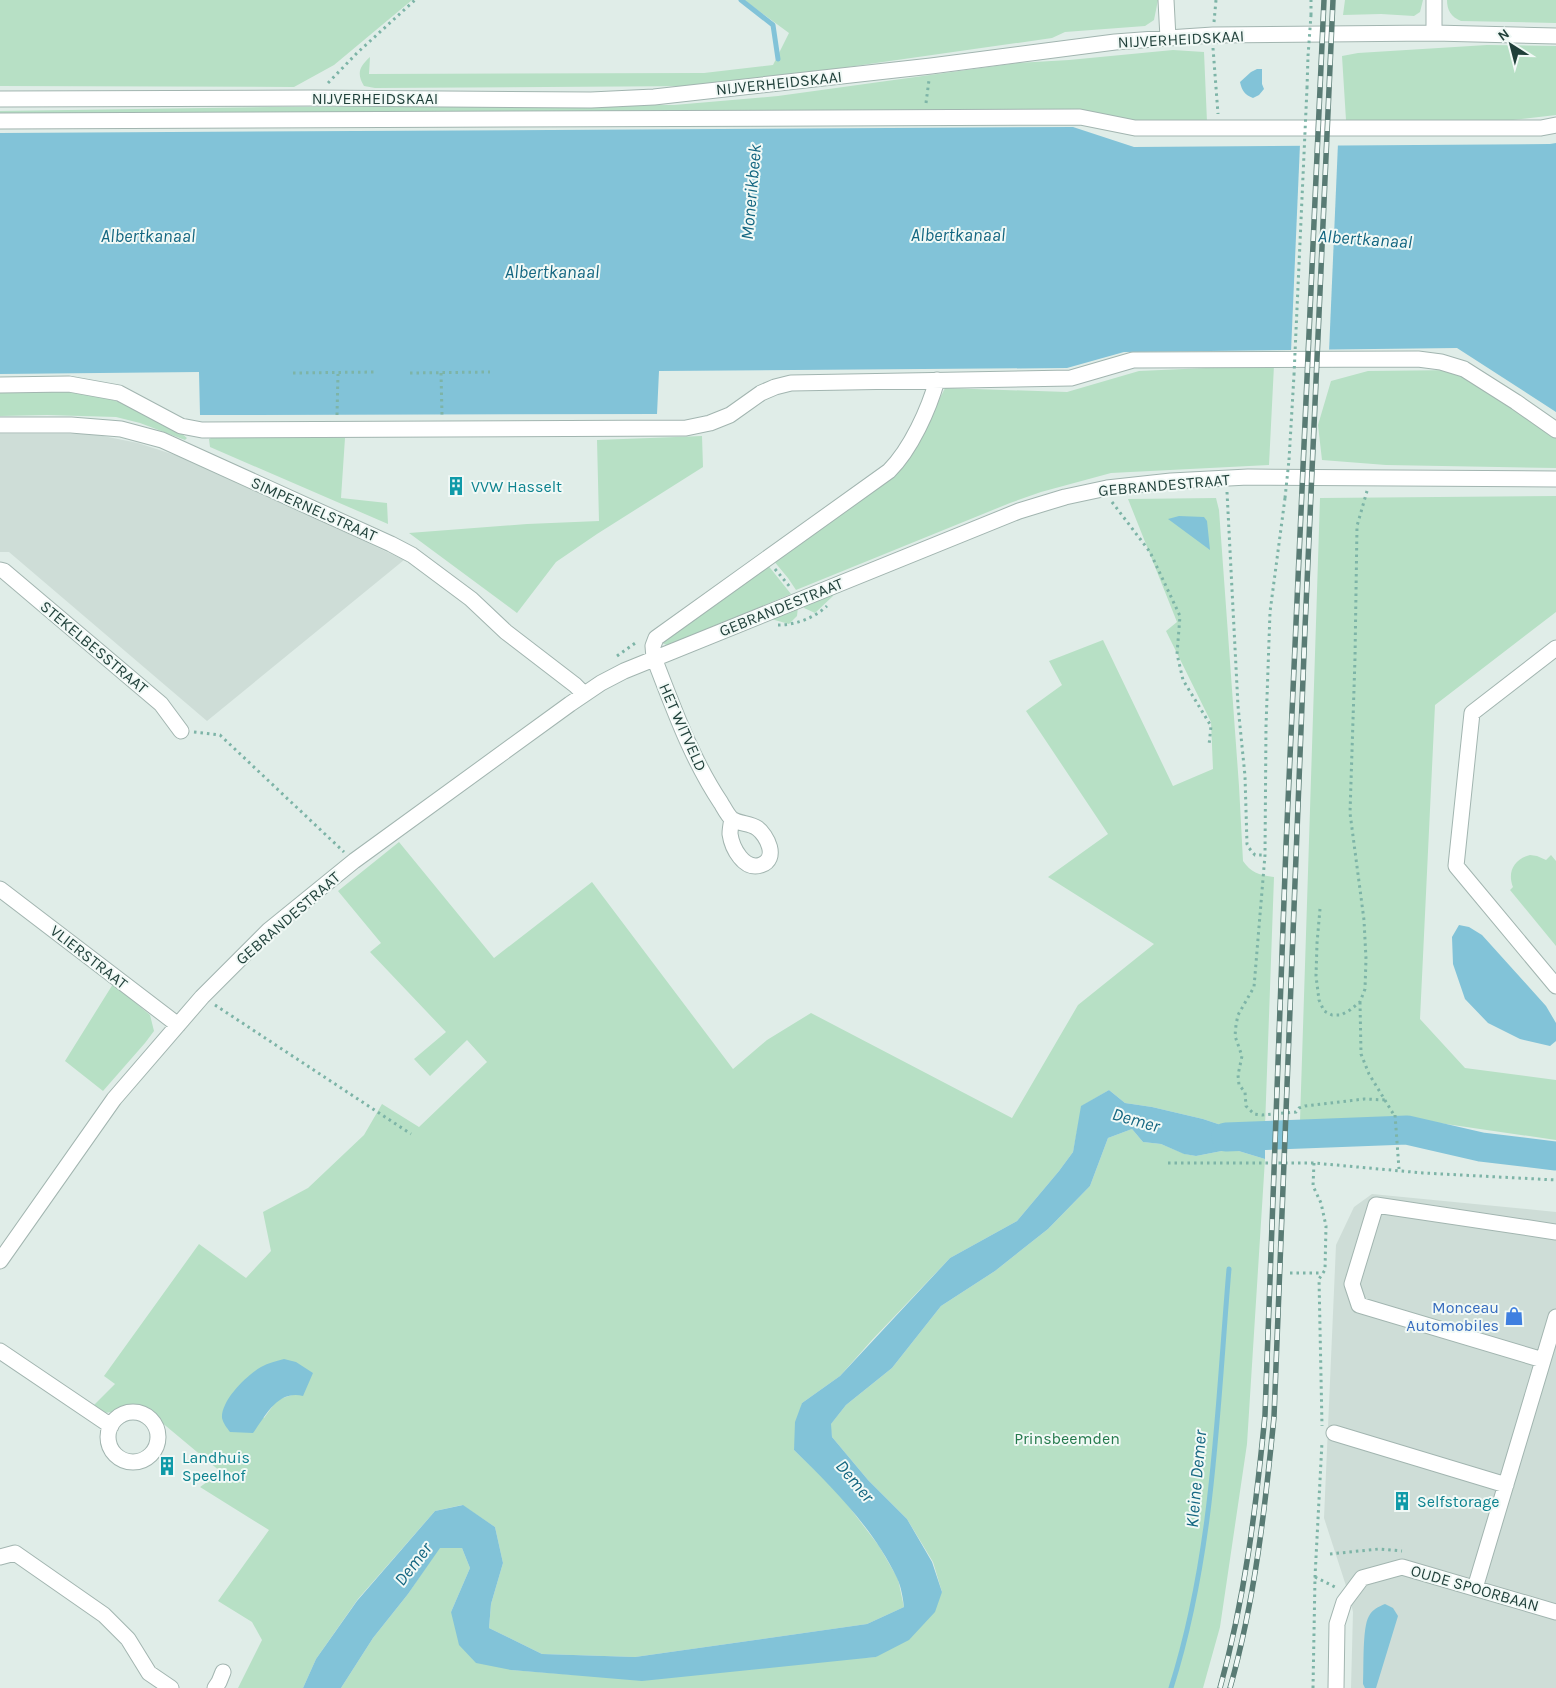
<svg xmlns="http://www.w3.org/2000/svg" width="1556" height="1688" viewBox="0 0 1556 1688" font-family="Karla,sans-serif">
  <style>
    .built { fill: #ceddd7 }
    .green { fill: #b7e0c5; fill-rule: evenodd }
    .water { fill: #82c3d8 }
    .pier { fill: #e0ede8 }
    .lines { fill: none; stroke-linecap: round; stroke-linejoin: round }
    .stream { stroke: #82c3d8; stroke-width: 5 }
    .river { stroke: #82c3d8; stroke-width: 29 }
    .minor-casing { stroke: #a2b5b0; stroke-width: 17 }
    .path { stroke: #7db4a7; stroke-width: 3; stroke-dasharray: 2.5 4; stroke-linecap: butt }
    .minor { stroke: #fff; stroke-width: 15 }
    .rail-casing { stroke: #597b74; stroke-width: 5.5 }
    .rail { stroke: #f1f9f6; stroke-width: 4; stroke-dasharray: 11; stroke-linecap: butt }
    .path-bridge { stroke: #7db4a7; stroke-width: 3; stroke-dasharray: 2.5 4; stroke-linecap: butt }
    .labels { text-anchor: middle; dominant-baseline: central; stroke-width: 4; stroke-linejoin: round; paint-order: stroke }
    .street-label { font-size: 16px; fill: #1f3f39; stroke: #f1f9f6 }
    .culture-label { font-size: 16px; fill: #0d838f; stroke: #f1f9f6; text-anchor: start }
    .shop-label { font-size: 16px; fill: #366cbe; stroke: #f1f9f6; text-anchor: end }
    .park-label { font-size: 16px; fill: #257a4d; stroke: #f1f9f6 }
    .water-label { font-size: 18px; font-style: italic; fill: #136681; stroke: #f1f9f6 }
  </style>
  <rect width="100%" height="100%" fill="#e0ede8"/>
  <path class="built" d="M0,434H93L138,443L178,456L304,513L404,560L207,721L9,552H0Z
    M1372,1194L1556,1212V1688H1351L1353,1612L1349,1595L1324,1518L1336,1245L1354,1207Z"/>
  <path class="green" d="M0,0H412L334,65L294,87L0,86Z
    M744,0H1158L1154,20L1145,26L1065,32L1052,38L757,80L697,86L375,88L364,86C356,73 360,66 370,57L369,74L704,73L773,65L789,33Z
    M1345,0H1423L1420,12L1414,16L1381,14L1343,15Z
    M1447,0H1556V23L1461,21C1451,17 1447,10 1447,0Z
    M1487,45L1556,46V115L1376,136H1347L1342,56L1358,53Z
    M1173,50L1204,52L1207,122H1133L1086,111L1062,110L0,118V111L271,107L674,105L778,96L1017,63L1069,60Z
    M1274,365L1269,465L1111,473L1041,492L1010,503L796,590L788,578L773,560L896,475L915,448L945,388L1067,392L1139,371Z
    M1457,370L1556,436V468L1386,465L1322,460L1318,425L1331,381L1368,371Z
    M79,390C110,398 129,405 157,419C168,425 178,430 187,438L185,440L140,423L116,417L47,415L0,416V392Z
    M223,435L345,438L341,498L387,503L388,524L210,447L209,439L213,437Z
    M702,436L703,467L597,534L556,562L517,613L409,533L527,524L599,521L597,440Z
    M1556,496V612L1435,705L1420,1019L1465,1068L1556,1080V1140L1439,1123L1369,1118L1300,1121L1320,498Z
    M1216,498L1219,510L1239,786L1243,861C1251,873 1260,875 1274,877L1265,1127L1230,1128L1203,1119L1152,1107L1125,1103L1109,1090L1082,1106L1073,1152L1059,1171L1017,1221L950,1258L872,1340L840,1376L802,1403L794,1450L837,1491L879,1546L898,1579L904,1607L867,1624L635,1657L542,1654L489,1628L491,1604L503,1563L495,1527L462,1505L435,1511L358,1599L316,1659L303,1688H238L262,1640L252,1622L218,1601L269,1530L200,1487L221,1472L154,1416C131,1400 127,1411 104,1413L94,1405L115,1384L104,1376L199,1244L246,1278L271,1251L263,1212L308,1188L364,1135L382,1104L419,1127L487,1062L467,1040L430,1076L414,1059L446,1032L370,952L381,943L338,891L399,842L494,958L592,882L733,1069L767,1040L811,1013L1012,1118L1078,1005L1154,944L1048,877L1108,834L1026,711L1062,685L1049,661L1103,640L1173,786L1213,769L1211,722L1166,631L1177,622L1128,499ZM233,1394H295L277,1400L264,1418Z
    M767,564L791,594L669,646L662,643L661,639Z
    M832,593L833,596L815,613L804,608L805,604Z
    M798,607L797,616L789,624L771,619Z
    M1530,855L1537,856L1546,860L1551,855L1556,861V946L1510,890L1513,887C1507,872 1514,859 1530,855Z
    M113,984L150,1015L154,1031L145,1043L103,1091L65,1061Z
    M1132,1129L1143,1142L1161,1144L1185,1154L1196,1156L1232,1149L1265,1159L1247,1444L1220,1627L1203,1688H341L373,1638L408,1594L439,1548H462L470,1568L451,1612L511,1670L576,1675L876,1657L942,1592L933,1562L907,1519L868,1480L832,1437L830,1425L846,1405L892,1368L941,1306L995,1271L1048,1229L1090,1186L1108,1138Z"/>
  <path class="water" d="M1257,69H1262V84L1264,89L1259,95L1253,98C1245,95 1242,91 1240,82L1251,72Z
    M1073,127L1134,147L1550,144L1556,143V412L1457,348L1124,352L1067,368L659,371L657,414L200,415L199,372L0,374V133Z
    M1179,516L1204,517L1207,521L1210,550L1168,519Z
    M1459,925L1469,927L1482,935L1546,1006L1556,1023V1041L1550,1046L1520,1039L1488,1023L1465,999L1453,964L1452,937Z
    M1109,1090L1125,1103L1152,1107L1203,1119L1230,1128L1265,1127V1159L1232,1149L1196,1156L1184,1154L1161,1144L1143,1142L1132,1129L1108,1138L1090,1186L1048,1229L995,1271L941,1306L892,1368L846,1405L831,1424L832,1437L868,1480L907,1519L932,1562L942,1592L935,1612L909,1640L876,1657L642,1681L511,1670L476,1663L459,1645L451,1612L470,1568L462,1548H440L408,1594L373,1638L341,1688H303L316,1659L357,1601L435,1511L463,1505L495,1527L503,1563L491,1604L489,1628L542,1654L635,1657L867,1624L904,1607C903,1598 901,1586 897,1578C873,1528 833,1488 794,1450L795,1422L802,1403L840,1376L950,1258L1017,1221L1059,1171L1073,1152L1081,1106Z
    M284,1359L296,1362L313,1373L303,1396C277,1390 266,1416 253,1433L230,1432C227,1428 223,1423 222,1418C221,1400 247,1375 261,1367C268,1363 277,1361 284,1359Z
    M1385,1604L1393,1608L1398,1616L1376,1688H1365L1363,1684C1364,1670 1362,1627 1369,1616C1373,1609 1378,1607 1385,1604Z"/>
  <path class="pier" d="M1338,143L1329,352H1291L1300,144Z"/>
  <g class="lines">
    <path class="stream" d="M741,0L773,25L778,59
      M1171,1688C1214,1553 1217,1409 1229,1269"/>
    <path class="river" d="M1226,1137L1407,1130L1481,1147L1556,1156"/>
    <g class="minor-casing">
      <path id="minor" d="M1166,0L1168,38
        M1434,0V33
        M0,99L313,98L591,100L654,97L931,66L1115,42L1168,38L1213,35L1434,33L1556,36
        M0,121L1080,117L1135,128H1541L1556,125
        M0,385L69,384L119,393L181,426L202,430L686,428L710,423L730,415L761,393L775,387L791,383L1071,378L1133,360L1418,359L1441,362L1464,369L1516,402L1556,430
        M0,425H71L121,429L162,440L391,544L412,555L471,599L506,632L575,685L584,694
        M0,570L4,571L161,704L181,731
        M1556,648L1472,713L1456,866L1556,986
        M732,819C731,824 730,830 730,834C732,848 744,871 761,865C779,859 767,835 757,828C750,823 739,824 732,819C728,816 724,808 721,803C691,758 674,709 654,658L653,646L656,638L889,471C911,449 929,409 937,380
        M0,889L178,1025
        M0,1261L114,1099L202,997L269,930L354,861L570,704L601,683L624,671L1019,511L1065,497L1107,488L1171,481L1248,477L1556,479
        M0,1351L111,1426
        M1543,1360L1359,1305L1352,1284L1376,1205L1556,1232
        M108 1437a25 25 0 1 1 50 0a25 25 0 1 1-50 0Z
        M1334,1433L1506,1485
        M0,1557L15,1553L104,1615L128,1639L149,1673L171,1688
        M1475,1588L1556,1317
        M215,1688L219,1682L223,1672
        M1336,1688L1337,1624L1344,1602L1362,1578L1402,1567L1556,1612"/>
    </g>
    <path class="path" d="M1311,15V0
      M1214,22L1216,0
      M1213,48L1218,114
      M328,83L357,53L415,0
      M1307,88L1308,56
      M926,103L929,80
      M293,373L375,372
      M410,373L490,372
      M441,373L442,415
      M337,415L338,374
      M1289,460L1294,375
      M1227,492L1238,706L1245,776L1247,844L1249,848L1255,855H1265
      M1285,498L1270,612L1266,726L1265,855L1254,987L1238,1015L1236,1025L1235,1036L1242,1056L1238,1075L1239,1085L1245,1092L1246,1106L1254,1114L1262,1115L1296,1112L1299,1108L1305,1106L1364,1099L1385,1100
      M1112,502L1150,552L1180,616L1177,654L1183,680L1211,726L1209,745
      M775,569L790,587
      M778,625C796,625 814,618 827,606
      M617,656L638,641
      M194,732L220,735L344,852
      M1320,909L1317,943L1316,976L1319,1000L1324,1011L1332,1015H1341L1350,1010L1360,1002L1365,989L1366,959L1364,920L1350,813L1355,658L1357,526L1367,491
      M1360,1002L1361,1054L1369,1074L1394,1115
      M215,1005L411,1134
      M1395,1115L1399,1169
      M1168,1163H1314L1423,1173L1556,1180
      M1314,1163L1313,1186L1321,1203L1326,1226L1325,1270L1319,1279L1322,1426
      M1290,1273H1322
      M1330,1554L1379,1549L1402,1551
      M1315,1577L1337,1588
      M1313,1688L1315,1577L1322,1442"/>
    <use href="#minor" class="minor"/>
    <g class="rail-casing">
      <path id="rail" d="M1220,1688C1245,1598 1256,1507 1265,1415L1286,846L1324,0
        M1230,1688C1255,1600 1265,1508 1274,1417L1305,628L1333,0"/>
    </g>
    <use href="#rail" class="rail"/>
    <path class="path-bridge" d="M1308,56L1311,15
      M1294,375L1307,88
      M1285,498L1289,460"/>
  </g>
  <defs>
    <g id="building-bare" transform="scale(1.5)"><path d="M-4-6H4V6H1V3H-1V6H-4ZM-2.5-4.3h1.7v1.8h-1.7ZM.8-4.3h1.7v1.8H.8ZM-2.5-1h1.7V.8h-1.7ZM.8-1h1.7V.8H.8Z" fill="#0f9aa8" stroke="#f1f9f6" stroke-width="2.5" paint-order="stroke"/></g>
    <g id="shop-bare" transform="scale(1.5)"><path d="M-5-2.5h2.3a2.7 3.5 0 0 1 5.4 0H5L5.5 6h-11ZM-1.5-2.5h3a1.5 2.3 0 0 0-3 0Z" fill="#3f7fe0" stroke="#f1f9f6" stroke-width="2.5" paint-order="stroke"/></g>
  </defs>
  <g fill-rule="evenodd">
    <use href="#building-bare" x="456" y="486"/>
    <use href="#shop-bare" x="1514" y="1316"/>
    <use href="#building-bare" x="167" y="1466"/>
    <use href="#building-bare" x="1402" y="1501"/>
  </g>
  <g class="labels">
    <g class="street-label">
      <text transform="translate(1181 39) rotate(-3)">NIJVERHEIDSKAAI</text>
      <text transform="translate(779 83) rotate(-6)">NIJVERHEIDSKAAI</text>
      <text x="375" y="98">NIJVERHEIDSKAAI</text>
      <text transform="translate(1164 485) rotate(-5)">GEBRANDESTRAAT</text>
      <text transform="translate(314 509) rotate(24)">SIMPERNELSTRAAT</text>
      <text transform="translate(781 607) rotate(-22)">GEBRANDESTRAAT</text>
      <text transform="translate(94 647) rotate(40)">STEKELBESSTRAAT</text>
      <text transform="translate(683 727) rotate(66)">HET WITVELD</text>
      <text transform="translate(288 918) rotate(-41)">GEBRANDESTRAAT</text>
      <text transform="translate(89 957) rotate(38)">VLIERSTRAAT</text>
      <text transform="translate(1475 1588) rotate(16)">OUDE SPOORBAAN</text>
    </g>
    <g class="culture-label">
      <text x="471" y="486">VVW Hasselt</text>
      <text x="182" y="1457">Landhuis<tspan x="182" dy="18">Speelhof</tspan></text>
      <text x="1417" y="1501">Selfstorage</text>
    </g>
    <g class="shop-label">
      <text x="1499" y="1307">Monceau<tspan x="1499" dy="18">Automobiles</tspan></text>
    </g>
    <g class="park-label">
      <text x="1067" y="1438">Prinsbeemden</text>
    </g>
    <g class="water-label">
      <text transform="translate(751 192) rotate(-85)">Monerikbeek</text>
      <text x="958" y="235">Albertkanaal</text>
      <text x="148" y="236">Albertkanaal</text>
      <text transform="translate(1365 239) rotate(4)">Albertkanaal</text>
      <text x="552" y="272">Albertkanaal</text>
      <text transform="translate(1136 1120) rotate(16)">Demer</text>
      <text transform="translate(1196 1479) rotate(-85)">Kleine Demer</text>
      <text transform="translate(855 1481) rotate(50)">Demer</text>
      <text transform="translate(413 1564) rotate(-52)">Demer</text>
    </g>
  </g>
  <g transform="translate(1511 45) rotate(324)" stroke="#f1f9f6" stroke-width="4" paint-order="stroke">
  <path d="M0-4L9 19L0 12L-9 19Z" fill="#1f3f39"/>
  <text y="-8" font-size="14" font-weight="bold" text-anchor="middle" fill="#1f3f39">N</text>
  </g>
</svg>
